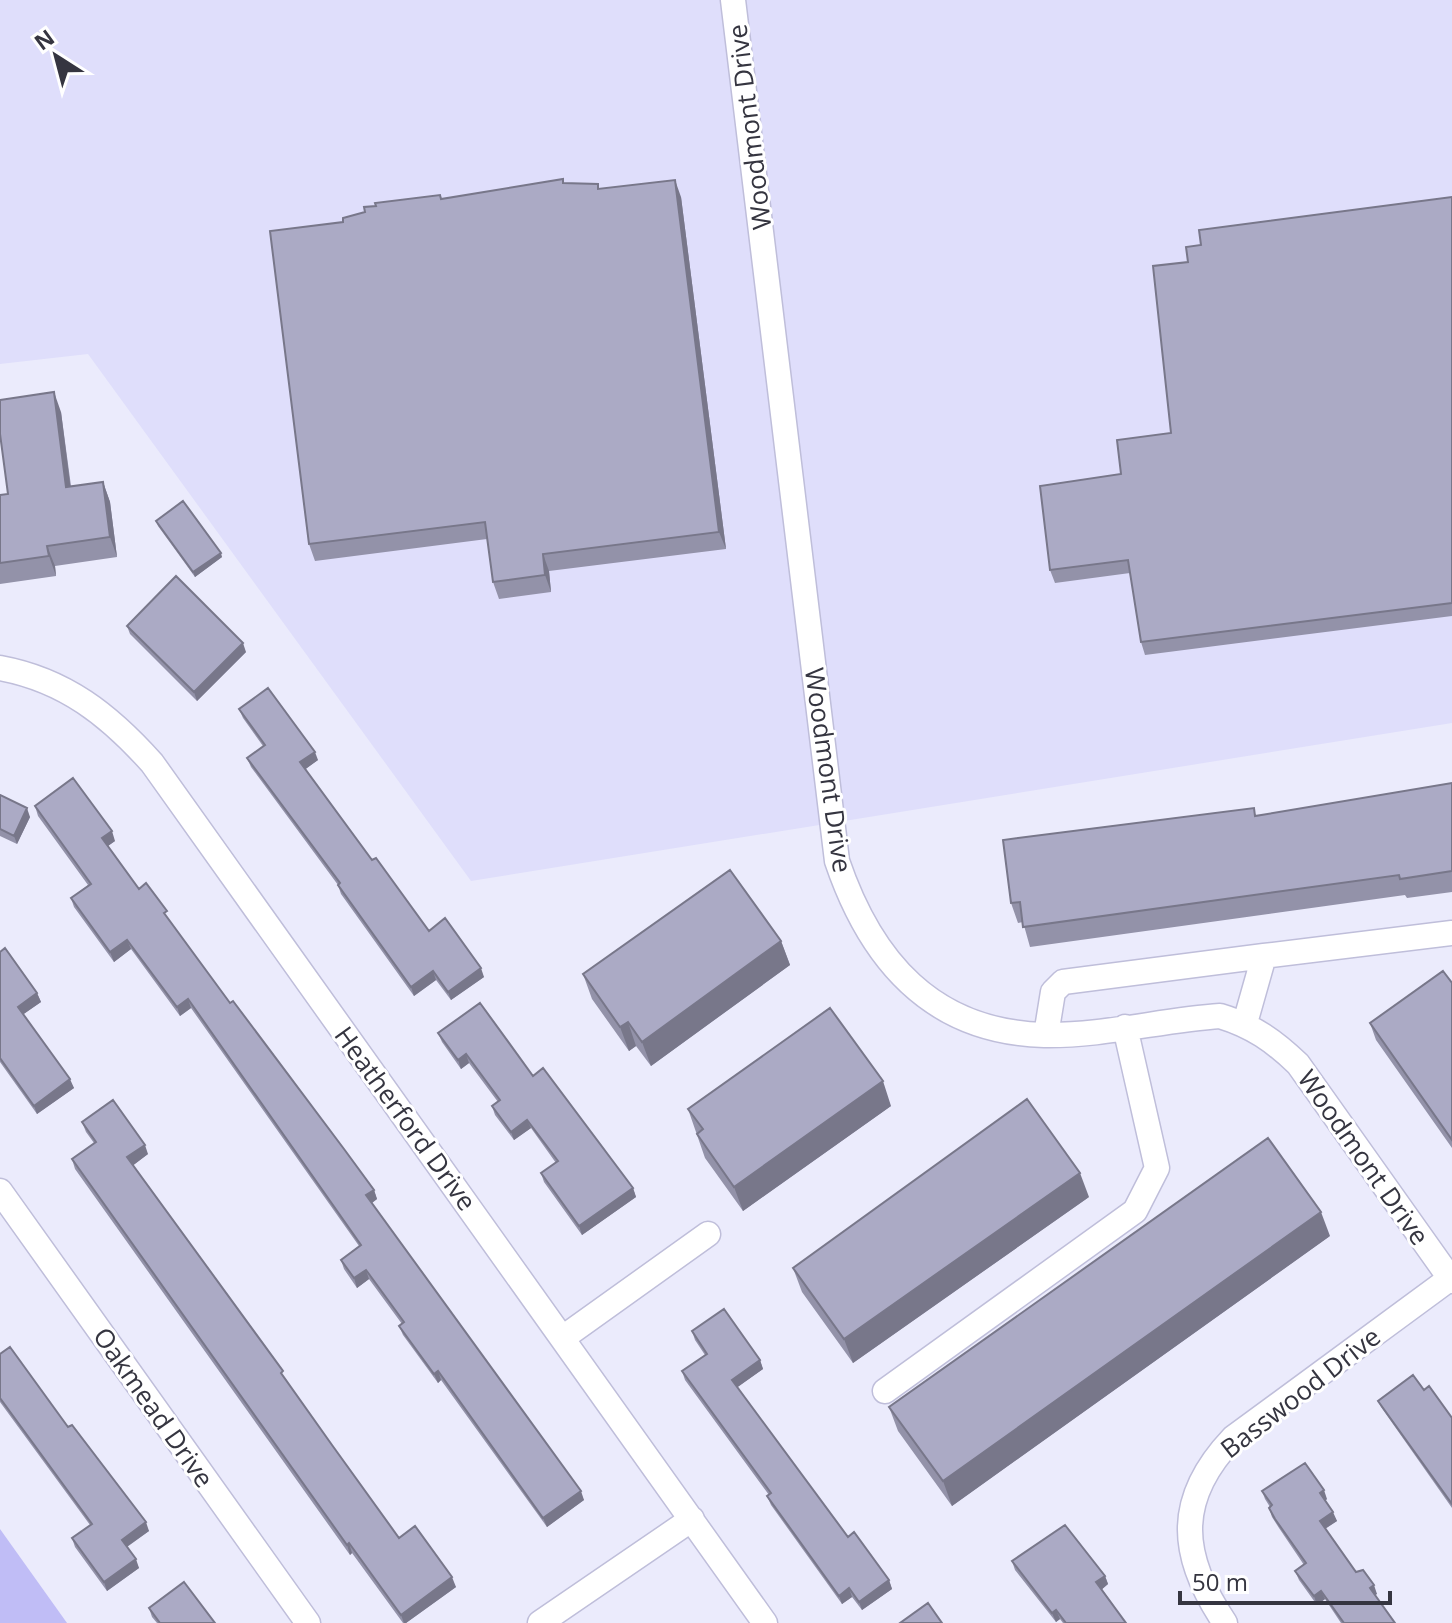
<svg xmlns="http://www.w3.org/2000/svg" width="1452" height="1623" viewBox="0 0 1452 1623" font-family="'Open Sans',sans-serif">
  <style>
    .built { fill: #dfdefb }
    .green { fill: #c0bdf6 }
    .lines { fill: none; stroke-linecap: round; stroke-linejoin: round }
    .street-casing { stroke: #bfbeda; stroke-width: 27 }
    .street { stroke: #fff; stroke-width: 24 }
    .wall { fill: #9392a9 }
    .shaded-wall { fill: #78778a }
    .building { fill: #abaac5; stroke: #78778a; stroke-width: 2 }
    .labels { text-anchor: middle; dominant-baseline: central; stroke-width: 6; stroke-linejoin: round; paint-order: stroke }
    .street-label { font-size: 26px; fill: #353540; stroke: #fff }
  </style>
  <rect width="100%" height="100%" fill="#ebebfc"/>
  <path class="built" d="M0,0H1452V723L471,881L88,354L0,364Z"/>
  <path class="green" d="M0,1529L67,1623H0Z"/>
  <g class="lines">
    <g class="street-casing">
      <path id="street" d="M733,0L837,861C871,961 932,1032 1044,1035C1103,1036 1162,1020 1220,1016C1253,1026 1274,1041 1298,1064L1452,1281
        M0,668C65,680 109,715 152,763L765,1623
        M1245,1023L1264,956L1452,933
        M1046,1035L1053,992L1063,982L1264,956
        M0,1191L308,1623
        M564,1337L708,1234
        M885,1391L1135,1211L1157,1168L1125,1027
        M540,1623L692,1519
        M1225,1623C1179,1555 1175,1499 1233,1438L1452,1277"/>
    </g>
    <use href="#street" class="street"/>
  </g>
  <path class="wall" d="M563,179L564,183L599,189L681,197L726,549L549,571L551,592L499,599L493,582L487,539L315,561L309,544L343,222L365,212Z
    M1452,197V616L1145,655L1141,642L1130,573L1055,583L1050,570L1121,474L1171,433L1188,262L1201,245Z
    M61,412L71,486L103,482L110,502L117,557L55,566L56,576L0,584V495L8,494Z
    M156,521L222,557L195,577L158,526Z
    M127,626L246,652L197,701L130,634Z
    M239,709L318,760L305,769L372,860L429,931L484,977L451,1000L436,980L414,996L341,894L338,885L251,767L247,758L263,746L243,718Z
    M1452,783V892L1407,898L1405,895L1030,947L1023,922L1018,923L1011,903L1257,816Z
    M0,795L30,817L17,844L0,836Z
    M35,806L115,841L108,846L139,889L170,921L230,1003L374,1190L377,1199L372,1203L584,1500L547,1527L441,1380L438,1383L403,1335L399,1326L402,1324L369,1279L357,1288L344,1269L341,1260L359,1246L191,1008L180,1016L131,949L114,962L74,907L71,898L88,885L38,816Z
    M781,941L790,965L651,1066L636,1046L629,1051L592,999L583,974Z
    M0,952L37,993L41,1002L23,1014L74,1088L37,1114L0,1062Z
    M1452,983V1148L1376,1040L1370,1023Z
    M438,1033L533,1076L633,1188L636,1197L582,1235L544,1182L541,1173L556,1163L531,1128L514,1140L495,1115L492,1106L498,1102L469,1063L461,1069L442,1042Z
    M891,1106L743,1211L705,1158L688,1109Z
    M82,1122L148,1154L133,1165L286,1381L399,1538L456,1587L406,1623H403L352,1553L350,1555L75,1169L72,1159L94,1143L86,1132Z
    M1089,1197L853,1363L802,1292L793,1268Z
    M1330,1236L952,1506L898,1431L889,1407Z
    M692,1331L760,1360L763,1369L737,1387L848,1537L889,1580L892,1589L862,1610L852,1597L842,1604L771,1505L767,1496L769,1495L685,1380L682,1371L705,1355L695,1340Z
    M0,1354L68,1427L149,1531L127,1547L139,1568L107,1591L75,1547L72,1538L90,1525L0,1402Z
    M1424,1390L1452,1418V1508L1381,1407L1378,1401Z
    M1262,1491L1327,1499L1325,1501L1337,1521L1325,1529L1356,1572L1377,1594L1375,1595L1395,1623H1341L1325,1599L1317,1605L1299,1580L1295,1571L1304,1565L1279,1528L1272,1517L1269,1508L1270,1507L1265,1499Z
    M1012,1561L1105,1576L1108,1584L1102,1589L1126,1623H1063L1060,1619L1056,1622L1015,1570Z
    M149,1608L215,1623H157L152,1617Z"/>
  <path class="shaded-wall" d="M675,180L681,197L726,549L719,532Z
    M54,392L61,412L73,507L66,487Z
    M103,482L110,502L117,557L110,537Z
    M47,546L55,566L56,576L49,556Z
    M221,553L222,557L195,577L193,572Z
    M543,554L549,571L551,592L545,575Z
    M243,643L246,652L197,701L194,692Z
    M315,752L318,760L303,771L300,762Z
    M27,808L30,817L17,844L14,836Z
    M112,831L115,841L105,848L102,838Z
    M127,940L131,949L114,962L110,952Z
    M781,941L790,965L651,1066L642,1042Z
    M481,968L484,977L451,1000L448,992Z
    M433,971L436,980L414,996L411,987Z
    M37,993L41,1002L21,1016L18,1007Z
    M188,999L191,1008L180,1016L177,1007Z
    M628,1022L636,1046L629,1051L620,1027Z
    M466,1054L469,1063L461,1069L458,1060Z
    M70,1079L74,1088L37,1114L34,1106Z
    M883,1081L891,1106L743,1211L734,1187Z
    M527,1120L531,1128L514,1140L511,1132Z
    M145,1145L148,1154L131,1167L127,1157Z
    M1080,1173L1089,1197L853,1363L844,1339Z
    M633,1188L636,1197L582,1235L579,1226Z
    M374,1190L377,1199L369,1205L366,1195Z
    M1321,1212L1330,1236L952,1506L943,1481Z
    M366,1270L369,1279L357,1288L354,1278Z
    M760,1360L763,1369L735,1389L732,1380Z
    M438,1371L441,1380L438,1383L434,1374Z
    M1324,1490L1327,1499L1323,1502L1320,1493Z
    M581,1491L584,1500L547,1527L543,1518Z
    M1333,1512L1337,1521L1323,1530L1320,1521Z
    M146,1522L149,1531L125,1548L122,1540Z
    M349,1543L352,1553L350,1555L347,1545Z
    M136,1559L139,1568L107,1591L104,1582Z
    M1105,1576L1108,1584L1100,1591L1096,1582Z
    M452,1577L456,1587L406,1623H404L401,1615Z
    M889,1580L892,1589L862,1610L859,1602Z
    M1374,1585L1377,1594L1373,1596L1370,1588Z
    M849,1588L852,1597L842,1604L839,1596Z
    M1321,1591L1325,1599L1317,1605L1314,1596Z
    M1056,1610L1060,1619L1056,1622L1052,1613Z"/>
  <path class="building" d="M563,179V183L598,184V189L675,180L719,532L543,554L545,575L493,582L485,522L309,544L270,231L343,222V218L365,212L364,207L376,206L375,203L440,195L441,199Z
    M1452,197V603L1141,642L1128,560L1050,570L1040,486L1121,474L1117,440L1171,433L1153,266L1188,262L1186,247L1201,245L1199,230Z
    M54,392L66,487L103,482L110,537L47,546L49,556L0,563V495L8,494L0,434V400Z
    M183,501L221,553L193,572L156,521Z
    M176,576L243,643L194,692L127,626Z
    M268,688L315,752L300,762L372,860L376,858L429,931L445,918L481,968L448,992L433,971L411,987L338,885L340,883L247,758L265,745L239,709Z
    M73,778L112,831L102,838L139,889L146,883L167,911L164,913L230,1003L233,1001L344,1149L374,1190L366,1195L581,1491L543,1518L438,1371L434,1374L399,1326L404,1322L366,1270L354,1278L341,1260L361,1245L188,999L177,1007L127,940L110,952L71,898L91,884L35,806Z
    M1452,783V871L1400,879L1399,875L1023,927L1020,902L1011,903L1003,840L1254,808L1255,816Z
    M0,795L27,808L14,836L0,829Z
    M730,870L781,941L642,1042L628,1022L620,1027L583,974Z
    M5,948L37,993L18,1007L70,1079L34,1106L0,1058V952Z
    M1443,971L1452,983V1140L1370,1023Z
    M480,1003L533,1076L543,1068L633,1188L579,1226L541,1173L558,1161L527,1120L511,1132L492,1106L500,1100L466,1054L458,1060L438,1033Z
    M830,1008L883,1081L734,1187L697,1134L703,1129L688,1109Z
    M1027,1099L1080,1173L844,1339L793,1268Z
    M113,1100L145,1145L127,1157L283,1371L281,1373L332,1445L399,1538L415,1526L452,1577L401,1615L349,1543L347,1545L72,1159L96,1142L82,1122Z
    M1268,1138L1321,1212L943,1481L889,1407Z
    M724,1309L760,1360L732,1380L848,1537L854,1532L889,1580L859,1602L849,1588L839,1596L767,1496L771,1493L682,1371L707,1354L692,1331Z
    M10,1347L68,1427L72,1425L146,1522L122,1540L136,1559L104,1582L72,1538L92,1524L0,1398V1354Z
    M1413,1375L1424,1390L1429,1386L1452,1418V1504L1378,1401Z
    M1305,1463L1324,1490L1320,1493L1333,1512L1320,1521L1356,1572L1363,1570L1374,1585L1370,1588L1395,1623H1344L1321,1591L1314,1596L1295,1571L1306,1563L1275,1519L1269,1508L1272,1505L1262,1491Z
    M1065,1525L1105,1576L1096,1582L1126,1623H1066L1056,1610L1052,1613L1012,1561Z
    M184,1582L215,1623H160L149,1608Z
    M928,1603L942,1623H900Z"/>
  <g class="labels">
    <g class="street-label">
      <text transform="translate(749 127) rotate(-97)">Woodmont Drive</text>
      <text transform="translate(829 770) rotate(82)">Woodmont Drive</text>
      <text transform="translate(406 1118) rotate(54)">Heatherford Drive</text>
      <text transform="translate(1364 1157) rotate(55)">Woodmont Drive</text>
      <text transform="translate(1300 1392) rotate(-38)">Basswood Drive</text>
      <text transform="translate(154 1407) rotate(55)">Oakmead Drive</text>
    </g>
  </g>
  <g transform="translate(56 56) rotate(324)" stroke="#ffffff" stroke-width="6" paint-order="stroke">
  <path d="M0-6L14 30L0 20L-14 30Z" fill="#353540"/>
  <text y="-12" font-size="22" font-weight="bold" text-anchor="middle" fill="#353540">N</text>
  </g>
  <path d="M1180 1591v12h210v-12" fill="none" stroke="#353540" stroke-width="4"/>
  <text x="1192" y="1591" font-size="24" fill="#353540" stroke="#ffffff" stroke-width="6" paint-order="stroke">50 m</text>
</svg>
